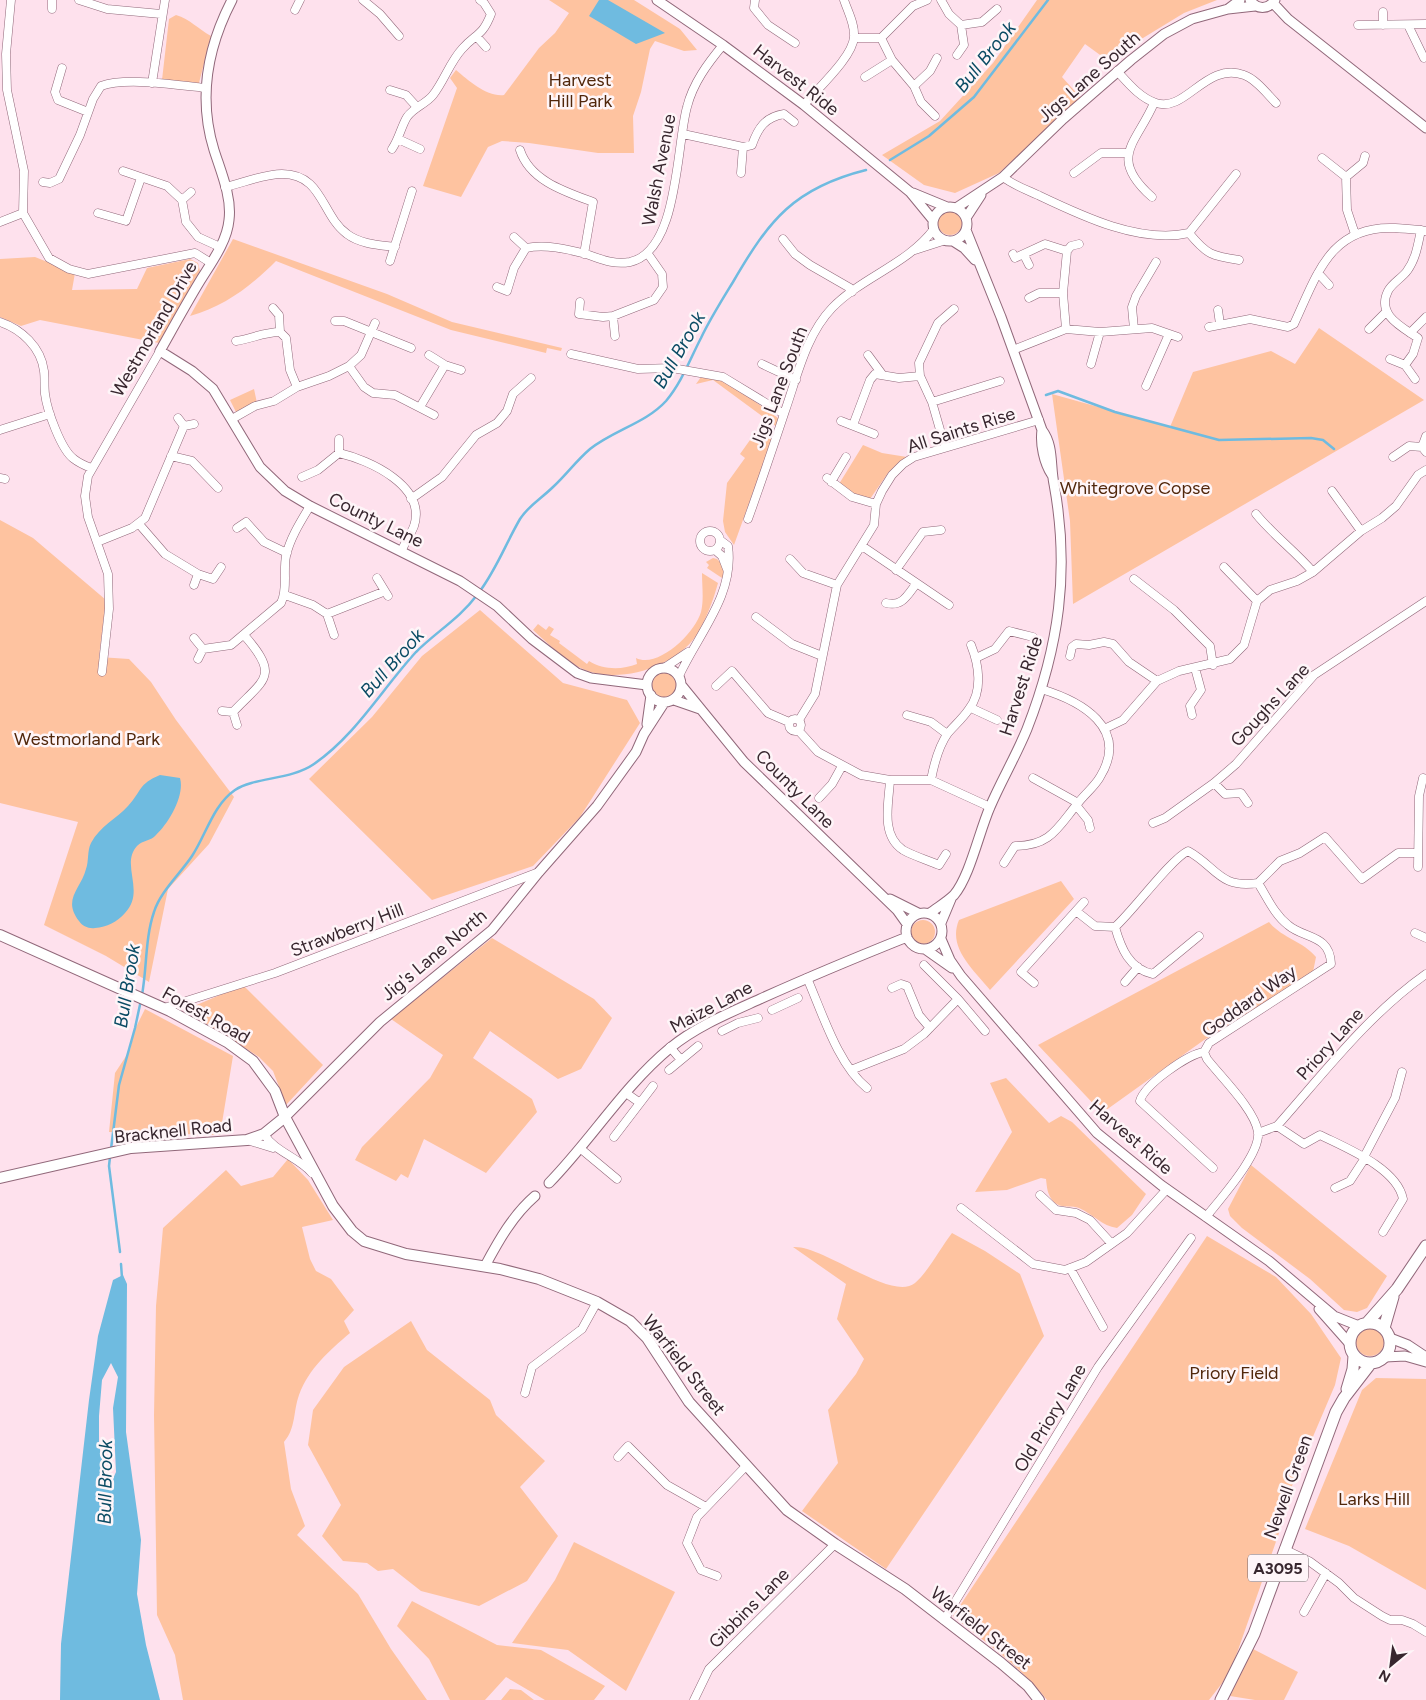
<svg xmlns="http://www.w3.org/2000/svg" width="1426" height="1700" viewBox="0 0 1426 1700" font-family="Figtree,sans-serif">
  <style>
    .green { fill: #fec3a0 }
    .water { fill: #6fbbe0; fill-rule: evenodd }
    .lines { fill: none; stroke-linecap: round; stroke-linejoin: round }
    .stream { stroke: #6fbbe0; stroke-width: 2.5 }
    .minor-casing { stroke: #91687a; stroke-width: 9 }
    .tertiary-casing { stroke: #91687a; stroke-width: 11 }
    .secondary-casing { stroke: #91687a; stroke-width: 12 }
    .primary-casing { stroke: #91687a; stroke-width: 13 }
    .minor { stroke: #fff; stroke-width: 8 }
    .tertiary { stroke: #fff; stroke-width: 9 }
    .secondary { stroke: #fff; stroke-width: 10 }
    .primary { stroke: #fff; stroke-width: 11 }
    .labels { text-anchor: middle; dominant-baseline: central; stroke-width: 5; stroke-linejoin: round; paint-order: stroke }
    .shield { fill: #fef5f8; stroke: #73646b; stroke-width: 1 }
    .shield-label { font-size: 16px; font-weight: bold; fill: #37262e }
    .street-label { font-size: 18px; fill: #37262e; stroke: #fef5f8 }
    .park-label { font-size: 18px; fill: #51270b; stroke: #fef5f8 }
    .water-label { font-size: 19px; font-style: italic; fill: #0a4b64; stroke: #fef5f8 }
  </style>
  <rect width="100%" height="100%" fill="#fee1ed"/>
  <path class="green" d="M549,0H634L680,29L697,50L684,51L655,41L650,49L641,92L633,116L634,153H598L529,143L502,141L488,147L461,197L423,186L457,88L450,78L456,70C469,81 487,97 504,95L539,48L555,33L569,13Z
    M1037,0H1217L1184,13L1107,60L1085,44L1062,77L1081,98L999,173L955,193L924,185L882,155L940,121L993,63Z
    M176,15C190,19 198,29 211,36L199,83L162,80L169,19Z
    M938 223a12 12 0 1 1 24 0a12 12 0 1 1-24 0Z
    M233,239L387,294L452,322L562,348L561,351L547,348L546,353L451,330L276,261C250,287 225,306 190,316Z
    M35,257L75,273L72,290L137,289L147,268L190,259L198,263L200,271L159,343L40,320L21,326L0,317V259Z
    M1319,328L1424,400L1073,604L1070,521L1052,394L1170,427L1193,372L1271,351L1295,364Z
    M701,377L722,378L778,418L777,427L713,380L696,384Z
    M254,389L257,403L236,412L230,400Z
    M769,427L775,431L734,545L725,532L723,521L727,483L745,458L740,454L755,433L761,438Z
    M863,445L882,453L907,457L888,473L870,499L852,494L839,484Z
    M0,520L33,538L106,600L99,657L129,659L151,682L176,720L234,797L209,844L168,889L149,982L106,956L44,925L78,822L0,803Z
    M713,558L717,559C723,565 727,570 722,578L707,568L709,565L706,562Z
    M702,573L718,583C713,601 706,620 696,636C674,667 621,684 585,670C565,662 549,644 533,630L538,624L546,630L549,626L554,629L550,635L560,641L559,643L587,664L589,661C603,670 622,670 637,664L636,658C658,669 695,633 701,612C704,600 702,586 702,573Z
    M480,610L563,683L627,700L640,723L580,817L533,866L432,900L309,779L372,717L422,656Z
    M652 686a14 14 0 1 1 28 0a14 14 0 1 1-28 0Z
    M1061,881L1074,899L990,990C974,970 947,948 959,920Z
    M911 932a12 12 0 1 1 24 0a12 12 0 1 1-24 0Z
    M1269,922C1282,938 1303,941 1316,957L1313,972L1204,1040L1102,1113L1038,1045Z
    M492,938L594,999L612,1018L581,1069L558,1079L490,1031L473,1058L532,1099L537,1112L486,1173L424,1139L408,1178L401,1174L396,1181L355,1160L362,1147L430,1078L443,1055L391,1019Z
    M243,985L323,1065L286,1105L273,1071L259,1057L185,1010Z
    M145,1009L233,1056L220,1135L109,1132L115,1073L130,1050L135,1029Z
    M1006,1078L1049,1123L1061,1116L1072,1122L1146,1194L1132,1215L1117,1228C1102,1226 1093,1214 1079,1208C1070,1204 1061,1210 1053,1201C1047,1194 1047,1187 1046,1179L1041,1178L1007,1190L975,1192L1012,1132L990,1083Z
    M288,1159L308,1180L333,1220L302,1227L310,1259L316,1271L331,1279L354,1310L344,1321L350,1333C329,1351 309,1368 299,1395C293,1412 296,1428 284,1442L291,1489L305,1526L297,1535L358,1594L391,1649L427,1700H183L175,1655L157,1615L154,1415L156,1306L163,1228L226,1170L241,1186L273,1177Z
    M1251,1165L1387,1276L1367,1308L1357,1312L1344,1310L1310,1279L1242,1228L1230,1216L1228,1209Z
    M952,1233L985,1251L1020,1274L1044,1336L886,1569L802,1511L838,1463L828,1410L856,1374L864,1359L837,1319L846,1284L793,1247C824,1245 891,1302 915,1283C928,1272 941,1247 952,1233Z
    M1207,1236L1276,1277L1311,1314L1341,1358L1335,1385L1289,1493L1286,1513L1230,1673L1209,1700H1047C1021,1667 985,1642 953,1616Z
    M411,1321L427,1350L490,1400L496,1415L545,1461L520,1487L558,1536L527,1581L479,1606L421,1591L393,1569L378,1571L367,1563L343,1561L322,1536L341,1505L308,1445L313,1410L344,1367Z
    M1356 1342a14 14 0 1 1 28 0a14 14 0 1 1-28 0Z
    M1376,1378L1426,1379V1590L1349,1546L1305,1529L1362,1390Z
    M574,1542L675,1592L626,1691L568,1650L512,1643L555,1580Z
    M412,1601L497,1645L541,1650L605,1686L594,1700H545L506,1677L485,1700H450L429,1659L397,1626Z
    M1253,1649L1298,1672L1284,1700H1255L1230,1696Z
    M510,1689L521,1690L534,1700H501Z"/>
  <path class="water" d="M599,0H608L665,33L636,44L589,16Z
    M160,775L180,778C185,795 169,823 156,835C151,841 143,840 137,846C120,865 146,891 125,913C117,922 107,927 95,928C89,929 82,926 79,921C62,899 81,889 86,869C89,861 87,851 91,843C100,826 116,819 128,806C142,791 138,784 160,775Z
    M123,1275L127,1284L126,1432L141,1540L137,1594L146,1645L160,1700H60L61,1644L89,1400L98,1336L113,1280ZM111,1363L118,1377L113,1408L116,1472L112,1481L106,1478L99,1445V1416L102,1380Z"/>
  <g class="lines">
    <path class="stream" d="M890,160L929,136L974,97L1048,0
      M1046,395L1058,391L1115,412L1219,440L1311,438L1323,440L1334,449
      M480,591C497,568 506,543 520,519C529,505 542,498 553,487C566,475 576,461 590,449C614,430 646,423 666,401C682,382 690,359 701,338C710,319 722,300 733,282C769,220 794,188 866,170
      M142,995C147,968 145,938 154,912C160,892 180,874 192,856C206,835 213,805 235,790C255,777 291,780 314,764C356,735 382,689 416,652C436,632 460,618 477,595
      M111,1149L119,1085L135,1028L141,1000
      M110,1157L109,1166L120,1252
      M121,1264L122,1278"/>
    <g class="minor-casing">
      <path id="minor" d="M11,0L6,54L7,90L24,171L23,213L49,258L69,269L88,274L195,253L211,263
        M52,0V9
        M79,0L107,9L161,14
        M363,0L380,14L399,36
        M755,0L754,8L768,25L795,43
        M941,0L949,14L961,25L982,22L997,9
        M295,10L300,0
        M1383,12V25
        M1358,25L1426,24
        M1408,25L1424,58
        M477,37L486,47
        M854,38H881L913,6L927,0
        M881,38L892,60L914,86L921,102L935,116
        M957,55L964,45L961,25
        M62,68L55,92L58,100L88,112
        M1117,71C1128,83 1140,98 1156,103C1186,113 1206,61 1244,75C1256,79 1267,94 1276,103
        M865,77L892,60
        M152,83L165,0
        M914,86L930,71L937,58
        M390,90L406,95L416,106
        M804,105C817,89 853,57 854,37C855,24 848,12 844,0
        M683,134L743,147L752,145C758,128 765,117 784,114L794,122
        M398,139L420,149
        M392,149C399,139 401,127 407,117C414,107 426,104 433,95C444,81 450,62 462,49C476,33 482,37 491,14L484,3L480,0
        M520,150C530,181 566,192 593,202L584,254
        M1322,158L1346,177
        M123,171L167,186L182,200L186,222L198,237L220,247
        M741,173L743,147
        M1074,173L1101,153H1128
        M1003,177C1013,185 1027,190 1038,195C1082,216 1140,244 1189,233L1236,174
        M1346,177L1347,210L1355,234
        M1346,177L1363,163L1365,156
        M43,182L50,183L59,179L80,135L93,99L101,86C125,77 179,85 205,88
        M225,187C243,183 264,174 282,174C323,174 321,215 347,234C360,244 379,245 395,247
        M1152,197C1107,157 1137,143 1154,103
        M182,200L191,192
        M98,213L126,221L141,178
        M0,222L23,213
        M1189,233C1207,255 1212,256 1239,260
        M514,237L526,248
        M783,239L795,254L810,265L850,288L852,292
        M915,250L946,240
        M1013,254L1015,258L1045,244L1067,251
        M1024,255L1029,265
        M390,261L412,191
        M1318,273L1329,285
        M497,287L507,291L514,268L526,248C545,244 567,249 586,254C601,259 613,265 630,262C679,251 676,146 687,107C693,83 708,63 723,45
        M1029,298L1039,293H1063
        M580,302L579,314L603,317L613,316L654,300L663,287L662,274L648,254
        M273,308L279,315L280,332L286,338L290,370L297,387
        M1218,310L1220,324
        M613,316L615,336
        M335,321H344L411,348
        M0,322C21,329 41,347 44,371C45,378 44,386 45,394C47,410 61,450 74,459C79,463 86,466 91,468
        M1209,327L1250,319L1288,327L1294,324C1317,275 1330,225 1395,228C1405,229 1416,229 1426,231
        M1066,329L1063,293L1067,251L1071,246L1079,244
        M1134,329L1132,307L1136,296L1156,262
        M1369,329L1386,312
        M1410,333L1426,317
        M236,341C251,339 264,332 280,332
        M1013,350L1066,329L1100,332L1152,328L1178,337
        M571,354L638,369L672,368L723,377L784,414
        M429,355L445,365
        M868,355L882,374
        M1390,359L1405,365
        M762,364L796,380
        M1091,364L1100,332
        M349,366L364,387L373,393L395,395L434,415
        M1415,379L1405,365L1413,354L1418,338C1402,327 1376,315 1388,291C1392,283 1402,278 1407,271C1416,259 1418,244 1421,230
        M1146,386L1169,334
        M932,402L1000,381
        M420,407L445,365L461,370
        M178,418L184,426L194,424
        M232,419L255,406L274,401L297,387L329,376L349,366L361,355L375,323
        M841,421L874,434
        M853,425L870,380L875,374L899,378L920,376
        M0,430L50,414
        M339,439V453
        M945,447L932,402L920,376L919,363L938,323L954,309
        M1422,447L1426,436
        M171,456L192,461L218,488
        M1393,457L1409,446L1422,447L1426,452
        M302,477L318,470L339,453C369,460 427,486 414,526C411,534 405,542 402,550
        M0,478L5,479
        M827,478L852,497L876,504
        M831,482L846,457
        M1332,491L1361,531
        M411,499L442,477L476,435L497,423L507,411L513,394L531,378
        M1256,514C1273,535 1295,551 1313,572
        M748,519C761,483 773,447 785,411C797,377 806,335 832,308C862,277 908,264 934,229
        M139,524L165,554L198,574L194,585
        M237,528L246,522L264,542L287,553
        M700 541a10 10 0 1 1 20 0a10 10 0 1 1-20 0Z
        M97,542L132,528L145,518L184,426
        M862,546L949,605
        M715,550L722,556L727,569
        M790,559L803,573L837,585
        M1224,567L1257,601
        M896,570L923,532L941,530
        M198,574L213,579L221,567
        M377,578L388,596
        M1134,579L1174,610L1210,646L1213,665
        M285,595L313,605L327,614L383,592
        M886,603C902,607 907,596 916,584
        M327,614L334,635
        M756,617L792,644L822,656
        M194,638L203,649L231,645L281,603C288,589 283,571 286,556C290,538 301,521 310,506
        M1070,656L1072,647L1076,644L1089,645L1104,642L1113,644L1129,662L1157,681
        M976,658L995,649L1009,631L1033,637
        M198,659L203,649
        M664,668L688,652
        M102,672L109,609L108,574L88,517L85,496L88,476L160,351
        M679,676C698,634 735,595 728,546L720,540
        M716,686L732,671L768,713L789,722
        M971,708L997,720
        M222,711L233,712L237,725
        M233,712C264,679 281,677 244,635
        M907,715L931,722L947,734
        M1192,715L1190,706L1201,690L1195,668
        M789 725a6 6 0 1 1 12 0a6 6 0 1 1-12 0Z
        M799,720L815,694L837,585L874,525L876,504L882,491L892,475L903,464L914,457L1039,420
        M1104,729L1123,720L1157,681L1179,671L1230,659L1244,645L1257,601L1270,590L1297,581L1313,572L1361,531L1382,518L1396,506L1418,475L1426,470
        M798,730L818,752L861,775L890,780H931L990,807
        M1033,778L1078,803
        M890,780C889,802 880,835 903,850C913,856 928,860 939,865L946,854
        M931,780C934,764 938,747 948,733C955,725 963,718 969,709C983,691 979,665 971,645
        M1214,783L1225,794L1241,793L1248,803
        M819,798L832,784L842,766
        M1076,805L1088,820L1090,828
        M1153,823L1165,818L1214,783L1236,764L1314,675L1426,601
        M1004,863L1015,846C1051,846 1058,827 1078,803C1085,794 1095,786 1100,777C1130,728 1081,701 1041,689
        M1418,867L1419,796L1423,778
        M1258,883L1280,861L1300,853L1325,837L1362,879L1398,853H1417
        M1076,911L1095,926L1115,927C1133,911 1171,859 1188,851C1217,867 1219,889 1258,883
        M1115,927C1121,948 1129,969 1153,974L1199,936
        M1415,933L1426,938
        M924,965L958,999L985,1031
        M807,978C822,1012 838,1065 867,1088
        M1125,982L1138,967
        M1034,983L1021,972L1084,902
        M892,988L901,984L907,986L919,1015L930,1028
        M164,1008L275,973L539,872
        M772,1010L798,998
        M722,1031L738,1023L758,1018
        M670,1047L681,1060
        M1204,1052L1209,1043L1331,964C1330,934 1304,939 1288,925C1274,914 1267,897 1258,883
        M1204,1052L1207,1059C1221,1077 1255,1110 1258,1132C1261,1154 1220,1199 1206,1217
        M1204,1052C1188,1054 1144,1085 1140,1101L1213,1168
        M669,1070L698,1046
        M851,1070L904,1049L924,1034L958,999
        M626,1093L640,1103
        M1277,1126L1304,1144L1320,1135C1346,1148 1397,1168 1403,1199L1383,1232
        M1258,1133L1277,1126C1324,1073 1368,1015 1426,974
        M264,1134C275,1152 298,1157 312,1173
        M614,1137L653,1086
        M247,1140L273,1148
        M581,1149L617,1179
        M1364,1157L1395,1098L1402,1072
        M1335,1188L1350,1181L1365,1158
        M1040,1195L1056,1210L1076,1213L1090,1220L1111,1243
        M961,1208L1033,1264L1065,1270L1086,1262L1127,1233L1167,1189
        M1070,1268L1103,1327
        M525,1393L532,1367L582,1329L597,1302
        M618,1457L628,1446L667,1485L706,1507
        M1284,1549L1309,1561L1339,1583L1354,1598L1382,1616L1390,1620H1402L1413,1624L1426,1632
        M717,1576L701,1570L687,1543L697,1517L746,1466
        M1304,1612L1326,1573
        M944,1620L1098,1367L1191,1238
        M694,1700L709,1669L835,1544"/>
    </g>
    <g class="tertiary-casing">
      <path id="tertiary" d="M232,0C207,48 198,98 214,150C221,172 232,197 229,220C227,242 211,263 200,281C186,304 173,328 160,351L192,371L213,389L260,467L285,491L310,506L460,581L497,606L532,639L577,673L591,678L647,685
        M657,0L723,45L804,105L910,192L933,220
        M1250,0C1257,10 1268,10 1275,0
        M1273,3L1288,19L1426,128
        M1228,9L1240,0
        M913,193L947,207
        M933 224a17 17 0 1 1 34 0a17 17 0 1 1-34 0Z
        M956,208L1003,177L1063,119L1131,60L1164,34L1192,19L1228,9L1255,6
        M966,218L981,195
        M953,241L964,248L975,260
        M1042,430C1040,444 1044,463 1052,475
        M647 685a17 17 0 1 1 34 0a17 17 0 1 1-34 0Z
        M682,686L744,762L897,910L907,924
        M674,700L700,709
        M647,724L651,695
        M890,899L918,913
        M906 931a18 18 0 1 1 36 0a18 18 0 1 1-36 0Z
        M930,913C938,907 947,902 954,895C970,876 979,832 990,807C1001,781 1016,756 1027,729C1059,647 1070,571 1054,484C1050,465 1054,446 1042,430L1001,317L966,230
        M941,923L951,899
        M941,939L950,960L961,976L1097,1133L1161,1185L1269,1261L1334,1316L1359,1326
        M925,949L952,968
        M285,1117L380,1022L492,930L539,872L597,806L636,752L644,734L664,703
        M549,1183C591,1140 624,1086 670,1048C697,1026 729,1013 760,999C809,977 857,957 907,937
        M485,1266C499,1240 513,1215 535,1196
        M1319,1309L1350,1344
        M1390,1338L1408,1345L1426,1357
        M1385,1357L1405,1356L1426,1362"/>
    </g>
    <g class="secondary-casing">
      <path id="secondary" d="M0,935L170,1011L227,1042L253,1061L275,1091L285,1117L333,1206L352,1231L364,1241L406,1254L500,1269L539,1279L597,1302L630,1321L647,1338L689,1402L787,1510L835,1544L905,1589L1001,1663L1028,1686L1039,1700
        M0,1178L131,1148L247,1140L264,1134L285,1117"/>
    </g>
    <g class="primary-casing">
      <path id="primary" d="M1350 1343a20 20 0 1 1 40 0a20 20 0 1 1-40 0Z
        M1367,1323L1397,1289L1426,1246
        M1384,1328L1393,1297
        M1347,1389L1353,1369L1354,1356
        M1221,1700L1254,1634L1336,1412L1344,1398L1371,1363"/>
    </g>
    <use href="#minor" class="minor"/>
    <use href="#tertiary" class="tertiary"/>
    <use href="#secondary" class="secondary"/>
    <use href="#primary" class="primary"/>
  </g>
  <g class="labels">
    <rect class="shield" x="1248" y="1554.5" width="60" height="27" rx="4"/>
    <g class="shield-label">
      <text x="1278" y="1568">A3095</text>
    </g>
    <g class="street-label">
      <text transform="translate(1089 77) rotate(-41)">Jigs Lane South</text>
      <text transform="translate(796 80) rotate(38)">Harvest Ride</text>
      <text transform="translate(659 170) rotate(-79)">Walsh Avenue</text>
      <text transform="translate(154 329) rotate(-60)">Westmorland Drive</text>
      <text transform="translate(779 387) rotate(-69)">Jigs Lane South</text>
      <text transform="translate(961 430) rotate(-18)">All Saints Rise</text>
      <text transform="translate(376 520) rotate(26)">County Lane</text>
      <text transform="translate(1021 686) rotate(-72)">Harvest Ride</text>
      <text transform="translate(1270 705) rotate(-47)">Goughs Lane</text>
      <text transform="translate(795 789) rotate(45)">County Lane</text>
      <text transform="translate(347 930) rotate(-21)">Strawberry Hill</text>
      <text transform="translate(434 955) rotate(-40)">Jig's Lane North</text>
      <text transform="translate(1249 1001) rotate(-35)">Goddard Way</text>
      <text transform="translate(711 1007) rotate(-28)">Maize Lane</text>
      <text transform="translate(206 1015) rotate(29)">Forest Road</text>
      <text transform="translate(1330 1044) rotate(-48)">Priory Lane</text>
      <text transform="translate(173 1131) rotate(-6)">Bracknell Road</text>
      <text transform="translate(1131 1137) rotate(41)">Harvest Ride</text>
      <text transform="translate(684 1365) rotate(52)">Warfield Street</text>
      <text transform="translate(1050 1418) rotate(-59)">Old Priory Lane</text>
      <text transform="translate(1288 1487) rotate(-70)">Newell Green</text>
      <text transform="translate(749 1608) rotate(-45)">Gibbins Lane</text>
      <text transform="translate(981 1628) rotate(38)">Warfield Street</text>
    </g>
    <g class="park-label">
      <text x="580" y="80">Harvest<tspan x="580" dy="21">Hill Park</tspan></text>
      <text x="1135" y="488">Whitegrove Copse</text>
      <text x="87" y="739">Westmorland Park</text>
      <text x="1234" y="1373">Priory Field</text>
      <text x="1374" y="1499">Larks Hill</text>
    </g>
    <g class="water-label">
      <text transform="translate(985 57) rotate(-51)">Bull Brook</text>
      <text transform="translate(679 350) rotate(-60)">Bull Brook</text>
      <text transform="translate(392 663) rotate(-48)">Bull Brook</text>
      <text transform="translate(127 986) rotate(-81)">Bull Brook</text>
      <text transform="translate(105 1482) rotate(-89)">Bull Brook</text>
    </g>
  </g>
  <g transform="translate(1391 1665) rotate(209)" stroke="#fef5f8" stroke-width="4" paint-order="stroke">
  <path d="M0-4L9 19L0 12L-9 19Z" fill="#37262e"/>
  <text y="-8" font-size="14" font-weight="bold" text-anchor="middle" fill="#37262e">N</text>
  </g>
</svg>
